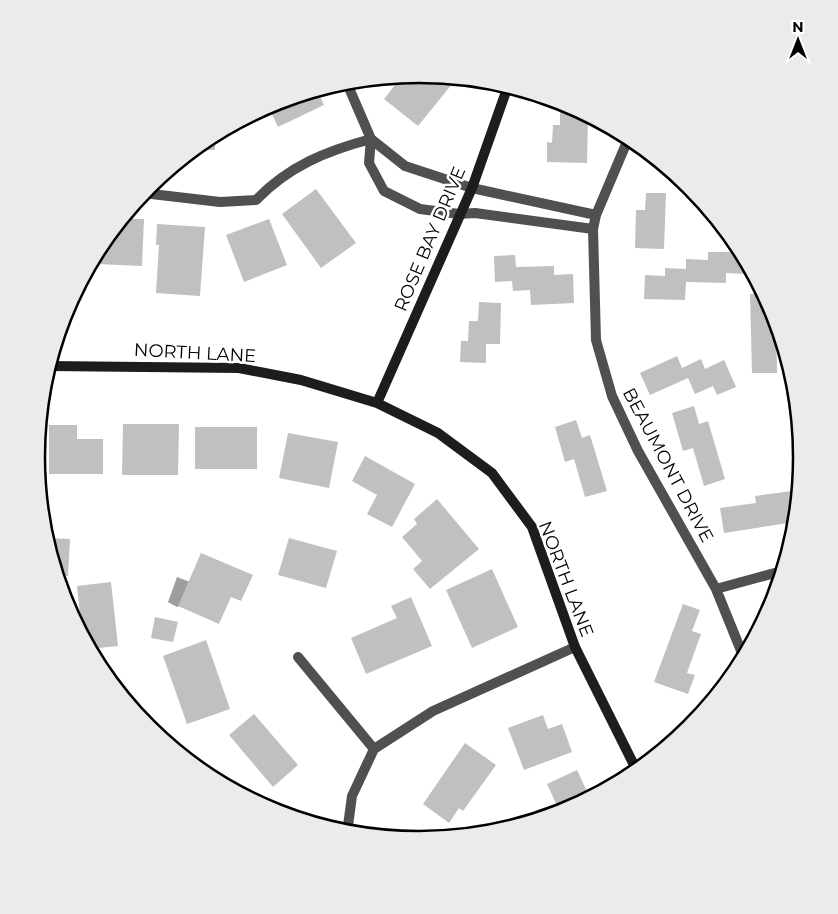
<svg xmlns="http://www.w3.org/2000/svg" width="838" height="914" viewBox="0 0 838 914" font-family="Montserrat,sans-serif">
  <style>
    .water { fill: #9e9e9e }
    .building { fill: #c0c0c0 }
    .lines { fill: none; stroke-linecap: round; stroke-linejoin: round }
    .street { stroke: #505050; stroke-width: 10 }
    .secondary { stroke: #1d1d1d; stroke-width: 10 }
    .labels { text-anchor: middle; dominant-baseline: central; stroke-width: 5; stroke-linejoin: round; paint-order: stroke }
    .street-label { font-size: 18px; fill: #000; stroke: #fff }
    .rim { fill: none; stroke: #000; stroke-width: 2.5 }
  </style>
  <rect width="100%" height="100%" fill="#fff"/>
  <path class="water" d="M177,577L190,582L184,603L177,607L168,602Z"/>
  <path class="building" d="M419,74L457,78L418,126L384,99L402,76Z
    M317,90L324,105L278,127L268,106Z
    M560,102L588,116L587,163L547,162V142L552,143L553,125H560Z
    M215,134V150H193L207,139Z
    M316,189L356,243L321,268L282,214Z
    M646,193H666L664,249L635,248L636,210H645Z
    M122,219H144L142,266L97,264L98,250L101,244Z
    M269,219L287,265L244,282L226,235Z
    M157,224L205,227L200,296L156,293L159,245H156Z
    M708,252H742L746,261V274L726,273V283L686,282L685,300L644,299L645,275L665,276V268L686,269V259L708,260Z
    M515,255L516,267L554,266V275L573,274L574,303L531,305L530,290L513,291L512,281L495,282L494,256Z
    M750,294H764L773,311L776,321L777,373H752Z
    M479,302L501,303L500,344H486V363L460,362L461,341H468L469,321H478Z
    M677,356L682,368L701,359L705,369L724,360L736,387L717,395L713,386L695,394L688,378L650,395L640,373Z
    M694,406L699,424L708,421L725,479L704,486L693,448L683,451L672,413Z
    M576,420L582,438L590,435L607,491L585,497L574,459L565,462L555,427Z
    M123,424H179L178,475H122Z
    M49,425H77V439H103V474H49Z
    M195,427H257V469H195Z
    M288,433L338,442L329,488L279,478Z
    M365,456L415,484L392,527L367,514L377,495L352,481Z
    M799,490L795,522L724,533L720,508L756,503L755,496Z
    M437,499L479,549L430,589L413,569L422,561L402,537L417,524L414,519Z
    M45,538L70,539L68,576L57,575Z
    M289,538L337,551L326,588L278,575Z
    M201,553L253,575L241,601L231,597L219,624L178,606Z
    M492,569L518,627L472,648L446,590Z
    M111,582L118,646L89,649L82,635L77,586Z
    M411,597L432,646L366,674L351,638L397,618L391,606Z
    M683,604L700,610L692,631L701,634L687,673L695,675L688,694L654,682Z
    M155,617L178,622L173,642L151,638Z
    M206,640L230,709L187,724L163,656Z
    M254,714L298,765L273,787L229,735Z
    M543,715L548,729L562,724L572,752L524,770L508,728Z
    M465,743L496,765L463,811L459,808L449,823L423,804Z
    M577,770L590,798L560,812L547,784Z"/>
  <g class="lines">
    <path class="street" d="M346,81L371,139L369,163L384,191L420,209L459,214L475,213L593,229
      M629,137L596,215L593,229L596,340L612,396L638,451L716,589L744,658
      M371,139L405,166L472,188L596,215
      M143,193L220,202L256,200C289,166 326,151 371,139
      M716,589L782,571
      M298,657L374,749
      M347,833L352,796L374,749L433,711L575,647"/>
    <path class="secondary" d="M49,366L239,368L301,380L377,403L438,433L492,473L532,527L575,647L637,771
      M377,403L472,188L508,86"/>
  </g>
  <g class="labels">
    <g class="street-label">
      <text transform="translate(430 239) rotate(-67)">ROSE BAY DRIVE</text>
      <text transform="translate(195 353) rotate(3)">NORTH LANE</text>
      <text transform="translate(668 465) rotate(62)">BEAUMONT DRIVE</text>
      <text transform="translate(566 579) rotate(69)">NORTH LANE</text>
    </g>
  </g>
  <path d="M0 0H838V914H0ZM45 457a374 374 0 1 1 748 0a374 374 0 1 1-748 0Z" fill="#ebebeb" fill-rule="evenodd"/>
  <path class="rim" d="M45 457a374 374 0 1 1 748 0a374 374 0 1 1-748 0Z"/>
  <g transform="translate(798 40)" stroke="#ffffff" stroke-width="4" paint-order="stroke">
  <path d="M0-4L9 19L0 12L-9 19Z" fill="#000000"/>
  <text y="-8" font-size="14" font-weight="bold" text-anchor="middle" fill="#000000">N</text>
  </g>
</svg>
